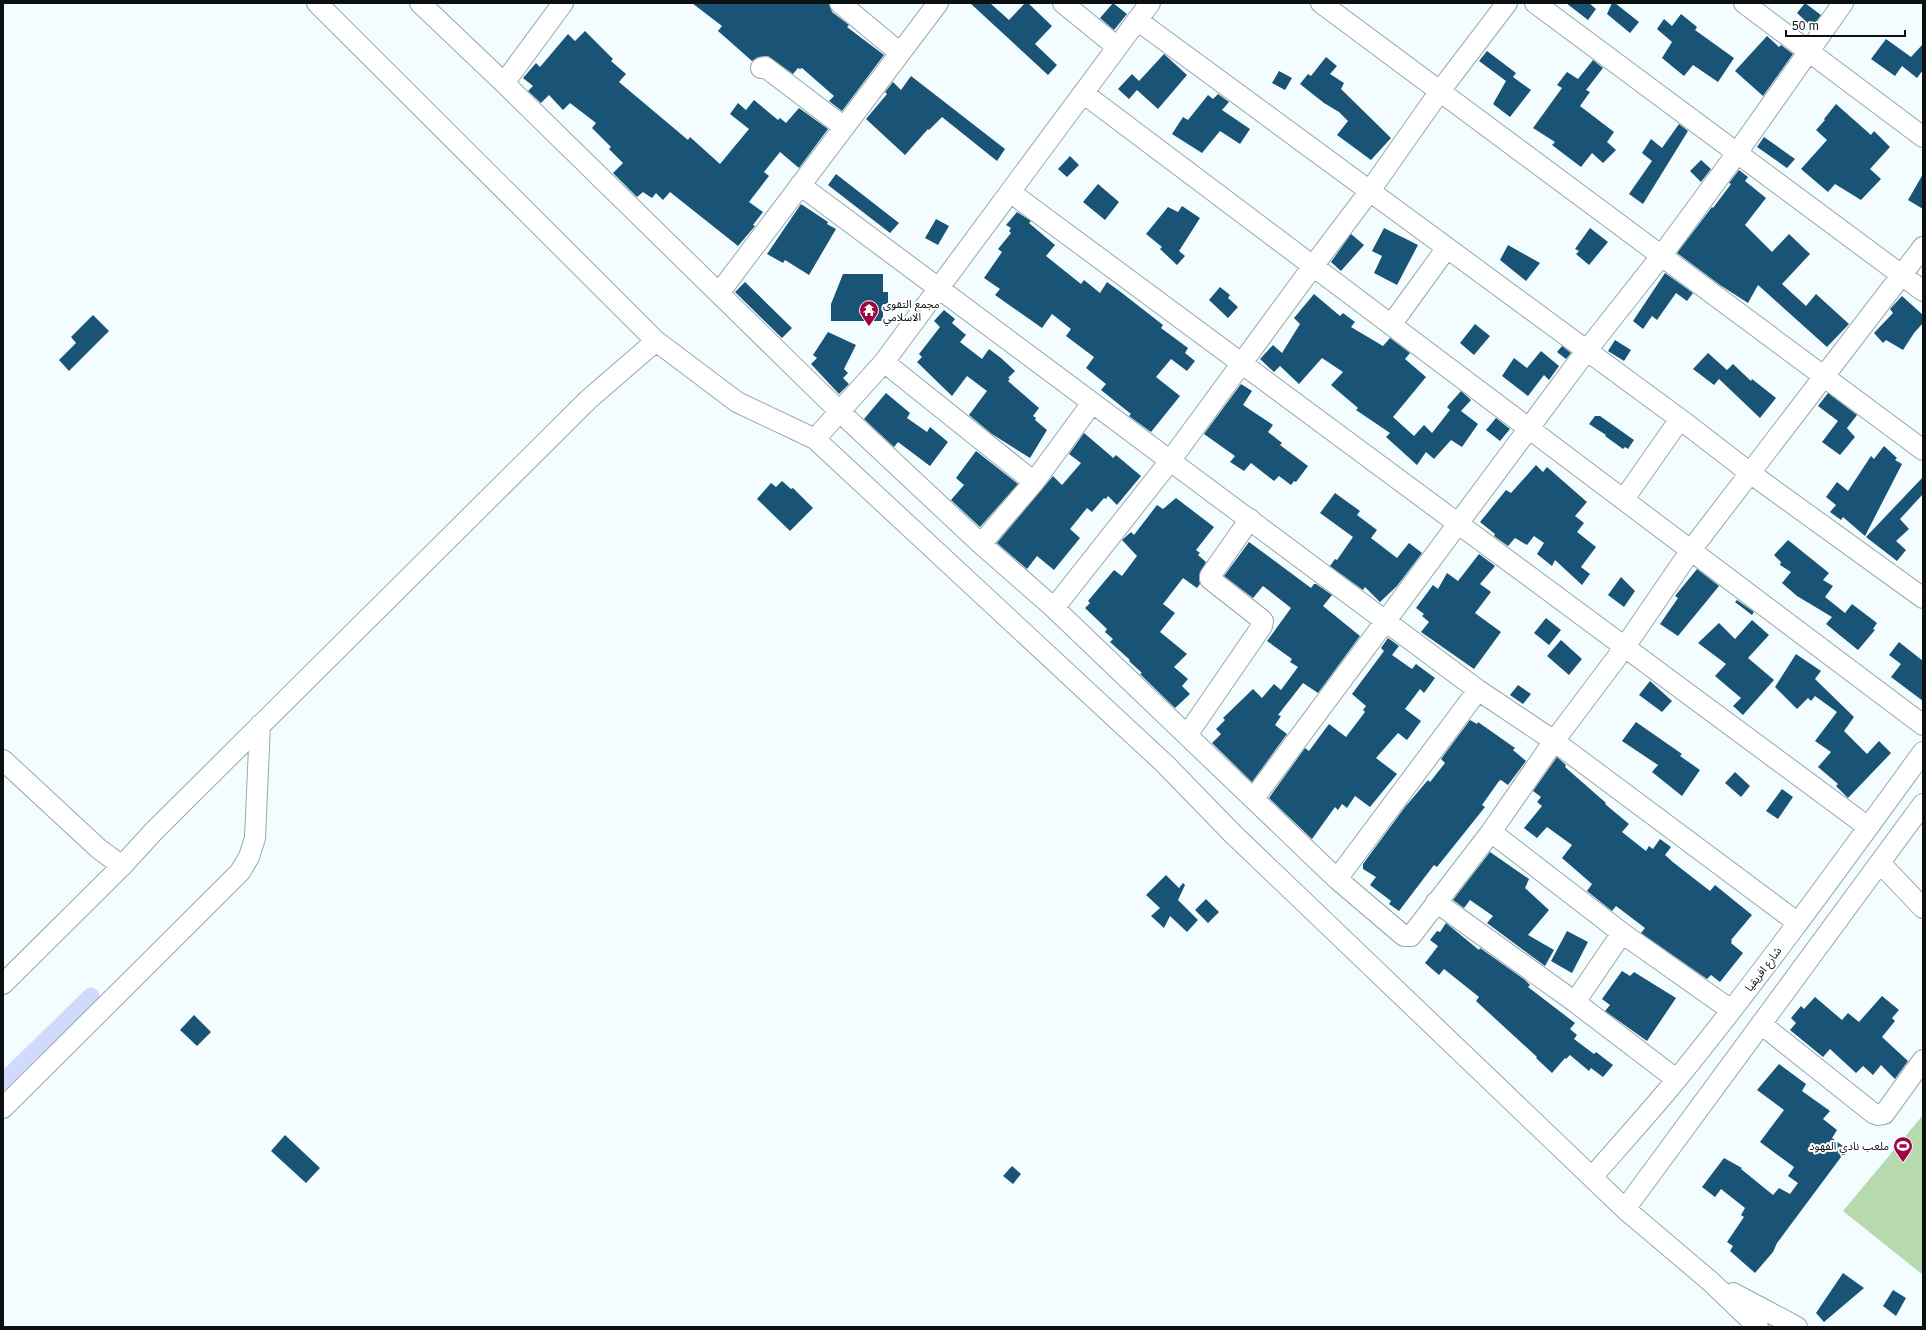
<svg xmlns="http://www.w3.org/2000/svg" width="1926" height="1330" viewBox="0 0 1926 1330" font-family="Arial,'Noto Sans Arabic',sans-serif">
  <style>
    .green { fill: #b6daae }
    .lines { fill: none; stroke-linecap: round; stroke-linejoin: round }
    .canal { stroke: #cfdafc; stroke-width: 17 }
    .building { fill: #195476 }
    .minor-casing { stroke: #98a8aa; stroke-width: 22 }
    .minor { stroke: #fff; stroke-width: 20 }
    .labels { text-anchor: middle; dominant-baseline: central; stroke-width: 4; stroke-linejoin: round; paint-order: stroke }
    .poi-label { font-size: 11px; fill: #0b1112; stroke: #fff; text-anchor: start }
    .street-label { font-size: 11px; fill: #0b1112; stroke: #fff }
  </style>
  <rect width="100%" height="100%" fill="#f3fdff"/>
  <path class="green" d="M1923,1115V1275L1843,1211Z"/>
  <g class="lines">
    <path class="canal" d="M3,1082L91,996"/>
  </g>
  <path class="building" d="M692,3H829L832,12L849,25L847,27L884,55L842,111L829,101L834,96L802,68L800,69L798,68L793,74L768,56L758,57L752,61L718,31L722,26Z
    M970,3H990L1009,20L1025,3H1028L1052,26L1035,44L1057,65L1048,75Z
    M1113,3L1127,14L1114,30L1100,18Z
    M1566,3H1589L1596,9L1588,20Z
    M1612,3H1615L1639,22L1630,33L1607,14Z
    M1805,3L1821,15L1812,27L1797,13Z
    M1681,14L1697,27L1695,30L1734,58L1718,82L1693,65L1684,76L1662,58L1672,42L1657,29L1664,19L1672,26Z
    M585,31L613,59L611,61L626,74L619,82L688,140L690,137L720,164L749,129L730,114L738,103L746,110L754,100L778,120L780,118L786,123L799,108L828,129L799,168L780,152L764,172L769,176L749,202L763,212L753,225L755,226L738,246L670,192L663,200L656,193L652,198L643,192L637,197L613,173L623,163L609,149L611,147L592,128L596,123L570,103L563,110L549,95L541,103L528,91L533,86L523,78L536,63L540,67L568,34L575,41Z
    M1767,36L1779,47L1781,45L1793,54L1763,96L1735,71Z
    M1886,39L1911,57L1923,44V70L1917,78L1902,66L1895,76L1871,59Z
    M1487,51L1516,73L1513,77L1531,90L1510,117L1493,104L1506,81L1479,61Z
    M1164,54L1187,75L1158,109L1137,90L1129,99L1118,89L1132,74L1139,81Z
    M1326,57L1337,66L1330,74L1344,83L1341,89L1391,138L1371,160L1337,135L1348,121L1339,112L1324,103L1300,84L1308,74L1311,76Z
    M1593,60L1603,68L1586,90L1590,92L1580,106L1614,132L1607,142L1616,150L1603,163L1592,153L1581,167L1552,145L1555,142L1533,128L1562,88L1557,85L1567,72L1578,79Z
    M1279,71L1292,78L1285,90L1272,83Z
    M911,76L1005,149L997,161L942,117L929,130L928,129L905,155L866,119L887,94L885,92L893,82L901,90Z
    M1218,94L1229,102L1222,110L1250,129L1240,144L1220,131L1202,153L1172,134L1183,117L1188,120L1208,95L1213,99Z
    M1836,104L1871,135L1874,131L1890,147L1870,169L1881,179L1861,200L1835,184L1828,192L1801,169L1827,140L1816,130L1825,120L1824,119Z
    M1679,124L1688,131L1643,204L1629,194L1652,161L1642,153L1651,139L1662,148Z
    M1764,137L1795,159L1787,168L1757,147Z
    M1070,156L1079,165L1067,177L1058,169Z
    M1701,160L1711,169L1701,182L1690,171Z
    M1739,170L1748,177L1745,181L1766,198L1745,225L1772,252L1789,234L1810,254L1782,284L1806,306L1816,294L1849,324L1827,347L1758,285L1748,303L1720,285L1677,253L1712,207L1713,208L1731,184L1729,183Z
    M836,174L899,223L890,233L828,185Z
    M1923,174V209L1908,200Z
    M1098,184L1119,202L1105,220L1083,202Z
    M801,204L828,222L827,224L836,229L809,275L785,260L783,263L767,254Z
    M1182,206L1200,218L1179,251L1185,256L1177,265L1160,249L1162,247L1146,234L1168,207L1178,212Z
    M1017,212L1031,221L1029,223L1055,245L1046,256L1081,284L1084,280L1100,293L1107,282L1122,293L1163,325L1161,328L1188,348L1185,353L1195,361L1187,371L1171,359L1156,377L1180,396L1151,432L1129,416L1131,414L1101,390L1106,384L1086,368L1094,357L1066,336L1071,329L1052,314L1042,328L995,295L1000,289L984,278L1002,252L998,249L1011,233L1009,231L1011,228L1006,225Z
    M936,219L949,226L938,245L925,238Z
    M1384,228L1418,245L1397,285L1374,273L1382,256L1372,251Z
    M1590,228L1608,242L1589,265L1576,254L1579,251L1575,249Z
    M1351,234L1364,245L1341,271L1331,262Z
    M1508,245L1540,263L1526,281L1500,260Z
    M1665,273L1693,293L1687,301L1676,293L1657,320L1652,316L1643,329L1633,321Z
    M843,274H883V292H888V304H883V321H831V304Z
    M745,282L792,328L782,338L735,292Z
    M1220,287L1230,295L1228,298L1238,307L1228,318L1209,300Z
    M1314,294L1340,316L1343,313L1355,322L1351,327L1383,346L1390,338L1410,353L1405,359L1426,377L1393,417L1414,436L1424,425L1432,433L1450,410L1447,407L1461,391L1471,400L1461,411L1478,424L1462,447L1451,440L1434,459L1426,452L1417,465L1386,437L1390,433L1356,410L1358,408L1331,385L1343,372L1322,358L1299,384L1280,366L1274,372L1260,359L1273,345L1282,353L1300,324L1294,318Z
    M1902,296L1923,315V323L1914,333L1903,350L1886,340L1883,343L1874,333L1893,313L1890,309Z
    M944,310L955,319L952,323L966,335L960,342L982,359L989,349L1001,358L1015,371L1008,378L1010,379L1008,381L1039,408L1033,416L1036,418L1035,420L1047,430L1030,458L992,434L969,415L987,391L967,376L952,396L917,362L922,357L919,354L940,327L934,321Z
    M93,315L109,331L69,371L59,360L76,343L71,337Z
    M1475,324L1490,336L1474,355L1460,343Z
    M828,332L856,345L844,369L848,373L843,378L849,384L839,394L811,364L817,358L813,355Z
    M1615,340L1631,350L1624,361L1608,351Z
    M1562,346L1571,353L1566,359L1557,352Z
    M1541,351L1559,366L1549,380L1544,375L1528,396L1502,376L1514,358L1527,368Z
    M1708,353L1727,370L1733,364L1751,381L1752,379L1776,398L1760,418L1719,379L1714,385L1693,369Z
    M1241,384L1252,391L1243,405L1273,425L1268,432L1282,443L1280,445L1308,466L1296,482L1294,481L1291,485L1279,476L1274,481L1251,463L1244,471L1230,462L1235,456L1204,434Z
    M886,393L910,413L907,418L927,432L930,427L948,442L930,466L898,442L894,447L864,419Z
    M1828,393L1857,415L1847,428L1845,426L1855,437L1840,455L1822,442L1838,421L1818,406Z
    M1595,416H1600L1634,440L1628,449L1625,447L1623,449L1605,436L1606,435L1589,424Z
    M1496,418L1510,429L1500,441L1486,430Z
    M1084,433L1111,456L1113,458L1116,455L1141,476L1117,505L1108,496L1106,499L1104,498L1092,512L1087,508L1070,529L1080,538L1054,570L1037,556L1027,569L997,543L1053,476L1062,485L1081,463L1069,454Z
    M1884,446L1897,458L1895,460L1902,464L1865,536L1843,517L1841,520L1830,512L1836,505L1826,497L1837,482L1848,491L1871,456L1874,459Z
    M976,451L1018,484L980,527L951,500L964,485L956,478Z
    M1536,465L1543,472L1547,467L1587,502L1575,516L1584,523L1577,532L1596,547L1581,567L1590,574L1582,585L1555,560L1552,566L1537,554L1544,543L1534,536L1527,545L1515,538L1508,546L1494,536L1495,534L1480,522L1506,490L1511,493Z
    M1923,477V494L1900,519L1909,529L1896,541L1906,550L1897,561L1866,537Z
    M782,481L791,489L793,488L813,508L790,531L757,499L771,483L776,487Z
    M1335,493L1360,511L1357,515L1377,530L1371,538L1397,558L1409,543L1422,553L1397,586L1380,602L1365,587L1363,590L1330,566L1335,559L1337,560L1353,537L1320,513Z
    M1176,498L1214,527L1196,550L1200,553L1198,555L1206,562L1199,576L1200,584L1197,588L1183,578L1163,604L1175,613L1160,632L1187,654L1174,667L1188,679L1182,686L1190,694L1175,708L1140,674L1142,673L1129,661L1130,660L1110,642L1113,639L1105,632L1107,629L1085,608L1090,603L1088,601L1114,570L1122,576L1137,556L1122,540L1131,532L1134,535L1157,505L1163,509Z
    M1788,540L1829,573L1823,580L1833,586L1825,597L1845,613L1852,604L1877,623L1873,629L1875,630L1858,650L1826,624L1832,617L1797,596L1782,583L1791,572L1780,565L1781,562L1774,555Z
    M1249,542L1311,588L1314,584H1316L1332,595L1323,606L1360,636L1318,693L1303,683L1278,715L1281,716L1275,725L1287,734L1252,782L1212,743L1221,734L1216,729L1225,720L1223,718L1253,689L1262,698L1274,684L1281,690L1298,667L1290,662L1292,659L1267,641L1291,608L1263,586L1253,598L1224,576Z
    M1479,554L1495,566L1480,584L1491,592L1475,613L1501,632L1474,669L1421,632L1429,622L1422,616L1424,614L1416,608L1433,585L1438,589L1447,573L1458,581Z
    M1697,569L1719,586L1678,636L1660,624L1678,598L1675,596Z
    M1621,577L1635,591L1624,607L1608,595Z
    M1737,600L1754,612L1752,615L1735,602Z
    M1546,618L1561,630L1549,645L1534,633Z
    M1752,620L1769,635L1748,658L1774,680L1743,715L1733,706L1741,698L1715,676L1726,664L1698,643L1719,623L1735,639Z
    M1388,638L1399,646L1392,655L1412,669L1416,664L1435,678L1424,693L1420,689L1405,709L1421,721L1407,740L1398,733L1376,758L1397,774L1370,807L1355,796L1347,808L1342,804L1338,810L1335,807L1312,839L1269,798L1305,748L1309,751L1329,724L1346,737L1365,712L1363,710L1366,706L1352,694L1384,651L1381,648Z
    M1561,640L1582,659L1569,675L1547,656Z
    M1899,642L1923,661V701L1891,677L1901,664L1889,655Z
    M1796,654L1821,671L1815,679L1854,717L1844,731L1867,754L1879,741L1891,753L1848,798L1836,786L1838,784L1818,767L1831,752L1815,741L1837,712L1815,696L1811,701L1808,698L1797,709L1775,687Z
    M1650,681L1672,701L1662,712L1639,695Z
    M1518,685L1531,694L1523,704L1510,695Z
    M1470,720L1477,724L1478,722L1515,748L1513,750L1526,761L1508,785L1501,780L1499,781L1482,805L1485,807L1437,867L1434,865L1399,911L1389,904L1391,901L1370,885L1376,877L1363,869V864L1405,807L1428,780L1430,782L1445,763L1441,759Z
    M1636,722L1682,754L1680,756L1700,770L1682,796L1652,772L1658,765L1622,741Z
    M1557,757L1566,765L1565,767L1606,803L1605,804L1629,824L1622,832L1646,851L1649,846L1653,849L1660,839L1671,847L1665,855L1674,863L1710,891L1715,885L1752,915L1731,940L1732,941L1731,943L1743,953L1720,982L1711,975L1707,979L1641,933L1645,928L1616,906L1612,911L1587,891L1592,884L1562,858L1572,845L1547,827L1537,838L1524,828L1542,806L1537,802L1541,797L1533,791Z
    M1735,772L1750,786L1741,797L1725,783Z
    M1782,789L1793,797L1778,819L1766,811Z
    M1490,852L1529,879L1525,888L1549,910L1528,935L1554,950L1545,966L1487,923L1493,916L1470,900L1464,908L1453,900Z
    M1166,875L1179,888L1183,883L1185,885L1178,900L1198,920L1187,932L1170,916L1164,928L1151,916L1160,908L1146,895Z
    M1206,899L1219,912L1208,923L1195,910Z
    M1446,923L1479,950L1480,948L1525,980L1530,985L1528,987L1575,1023L1570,1029L1577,1035L1574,1039L1594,1054L1596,1052L1613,1065L1603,1077L1591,1068L1589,1071L1570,1055L1566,1059L1565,1058L1552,1073L1536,1058L1537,1057L1476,1001L1479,997L1444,969L1439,975L1425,963L1438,946L1430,940L1437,931L1440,932Z
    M1567,931L1588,942L1572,973L1551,961Z
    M1622,971L1630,976L1634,972L1676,998L1647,1041L1605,1011L1610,1005L1602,999Z
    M1882,996L1899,1010L1892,1018L1895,1021L1882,1037L1908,1061L1895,1079L1881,1065L1873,1075L1863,1066L1856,1073L1830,1049L1823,1057L1790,1030L1796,1023L1791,1018L1801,1006L1804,1009L1815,997L1842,1020L1848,1013L1859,1022Z
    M194,1015L211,1032L197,1046L180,1030Z
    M1779,1064L1806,1084L1802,1091L1830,1111L1823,1119L1837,1130L1832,1138L1847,1149L1777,1243L1773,1252L1755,1273L1730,1251L1733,1246L1727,1242L1744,1217L1741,1215L1745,1208L1721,1189L1715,1197L1702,1187L1724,1158L1742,1168L1741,1169L1773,1195L1779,1188L1790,1194L1798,1183L1788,1176L1794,1167L1760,1142L1784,1110L1757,1090Z
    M285,1135L320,1168L306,1183L271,1151Z
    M1012,1166L1021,1174L1013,1184L1003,1176Z
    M1843,1273L1864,1288L1824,1322L1816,1313Z
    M1893,1290L1906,1298L1896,1316L1883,1306Z"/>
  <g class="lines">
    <g class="minor-casing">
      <path id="minor" d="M317,3L656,341L737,402L815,439L1165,764L1233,834L1625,1209L1710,1281L1758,1327
        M420,3L504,83L839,411L981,544L1054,608L1337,879L1404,936H1411L1491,832L1554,741L1624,648L1691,550L1923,247
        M840,3L900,53
        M1063,3L1117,47
        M1321,3L1923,450
        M1535,3L1923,291
        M1744,3L1923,137
        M1137,20L1680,419L1750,473L1923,598
        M761,68L765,67L844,127
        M504,83L563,3
        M1083,93L1923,725
        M800,185L1478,690L1554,741L1798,923
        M1010,192L1868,827
        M719,293L938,3
        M1391,325L1446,249
        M884,362L1034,482
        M815,439L884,362L1150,3
        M1624,499L1680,419
        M981,544L1034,482L1092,403
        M1054,608L1170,461L1313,266L1369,192L1440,91L1507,3
        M1187,735L1262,626L1263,621L1261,619L1210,579V576L1250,519
        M3,760L99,849L122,866
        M1254,798L1587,350L1662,255L1737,153L1843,3
        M1491,832L1622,933L1731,1010
        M1880,863L1923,908
        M1337,879L1478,690
        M1436,902L1575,1002L1676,1079
        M3,984L122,866L154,831L589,399L656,341
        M1575,1002L1622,933
        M1761,1024L1873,1113L1878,1115L1884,1114L1923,1060
        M3,1108L240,872L249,857L255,838L260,725
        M1592,1177C1620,1145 1650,1112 1677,1079C1763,973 1843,862 1923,752
        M1625,1209L1923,804
        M1733,1293L1797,1327"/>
    </g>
    <use href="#minor" class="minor"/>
  </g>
  <defs>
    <g id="temple-pin" transform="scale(1)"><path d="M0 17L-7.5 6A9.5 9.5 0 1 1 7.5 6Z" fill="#a1043f" stroke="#fff"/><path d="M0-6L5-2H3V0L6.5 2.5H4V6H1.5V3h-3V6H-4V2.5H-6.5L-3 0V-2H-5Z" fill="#fff"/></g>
    <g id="stadium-pin" transform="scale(1)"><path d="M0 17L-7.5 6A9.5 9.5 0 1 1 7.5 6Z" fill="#a1043f" stroke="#fff"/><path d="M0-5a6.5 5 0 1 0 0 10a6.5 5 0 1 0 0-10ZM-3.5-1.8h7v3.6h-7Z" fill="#fff"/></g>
  </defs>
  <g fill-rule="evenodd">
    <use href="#temple-pin" x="869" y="310"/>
    <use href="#stadium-pin" x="1903" y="1146"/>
  </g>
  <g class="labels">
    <g class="poi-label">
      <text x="883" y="304">مجمع التقوى<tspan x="883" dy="13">الاسلامي</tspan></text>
      <text x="1889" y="1146" text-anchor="end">ملعب نادي الفهود</text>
    </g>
    <g class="street-label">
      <text transform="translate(1763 969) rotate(-53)">شارع افريقيا</text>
    </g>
  </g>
  <rect width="1926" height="1330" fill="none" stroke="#0b1112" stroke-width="8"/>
  <path d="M1786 30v6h119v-6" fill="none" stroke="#0b1112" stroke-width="2"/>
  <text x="1792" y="30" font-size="12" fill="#0b1112" stroke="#ffffff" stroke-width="3" paint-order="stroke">50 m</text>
</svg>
